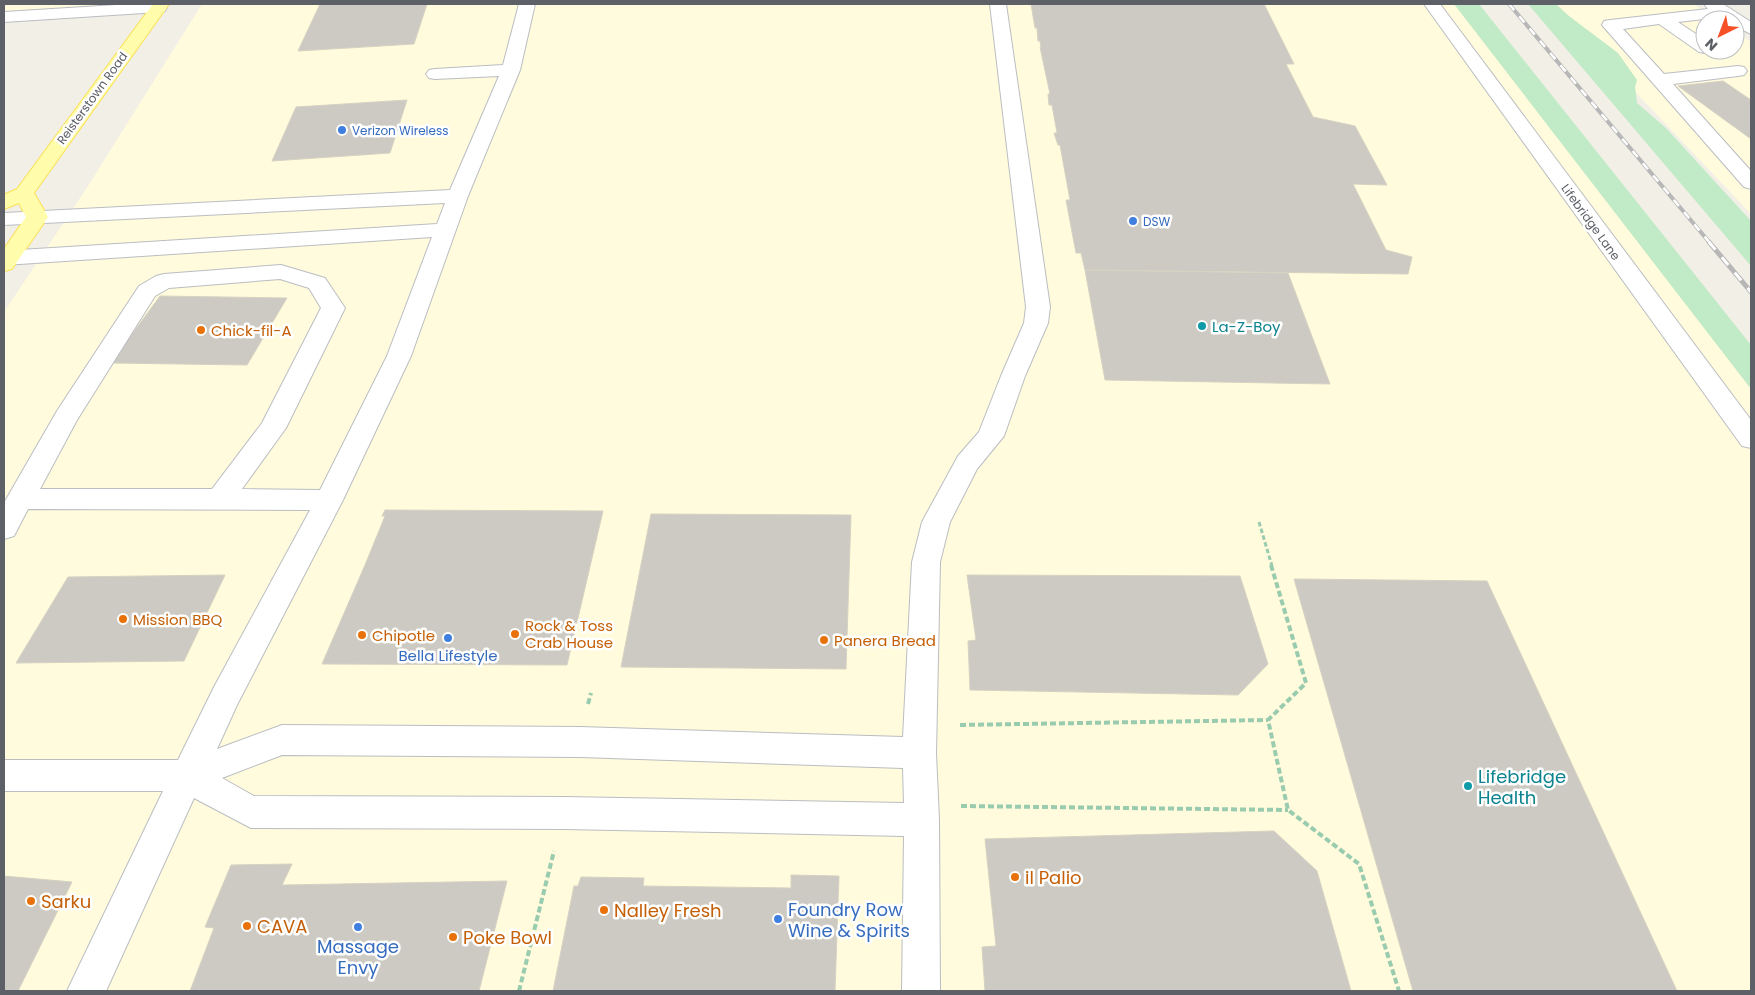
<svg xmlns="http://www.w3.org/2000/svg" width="1755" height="995" viewBox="0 0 1755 995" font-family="Poppins,sans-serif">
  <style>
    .commercial { fill: #fffbdc }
    .green { fill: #c1eac6 }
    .building { fill: #cccac2; stroke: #d6d2c3 }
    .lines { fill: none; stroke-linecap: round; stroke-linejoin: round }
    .minor-casing { stroke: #babdc2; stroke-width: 2 }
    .major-casing { stroke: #fbe154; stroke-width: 2 }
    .path-far1 { stroke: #99cbae; stroke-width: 3; stroke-dasharray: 4.5 2.5; stroke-linecap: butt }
    .path { stroke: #99cbae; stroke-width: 4; stroke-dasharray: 6 3; stroke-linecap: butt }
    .minor { fill: #fff; fill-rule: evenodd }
    .major { fill: #fffcac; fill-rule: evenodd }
    .rail-far1-casing { stroke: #b7b7b8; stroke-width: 4 }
    .rail-casing { stroke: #b7b7b8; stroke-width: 5 }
    .rail-far1 { stroke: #fff; stroke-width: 2.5; stroke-dasharray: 8; stroke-linecap: butt }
    .rail { stroke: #fff; stroke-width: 3; stroke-dasharray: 10; stroke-linecap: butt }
    .shop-dot { fill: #3f7fe0; stroke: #fff; stroke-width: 2 }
    .culture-dot { fill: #0f9aa8; stroke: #fff; stroke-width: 2 }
    .food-dot { fill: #e8710a; stroke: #fff; stroke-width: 2 }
    .labels { text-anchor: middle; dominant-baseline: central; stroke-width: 5; stroke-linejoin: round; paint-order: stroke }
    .far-street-label { font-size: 12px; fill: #5d6067; stroke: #fff }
    .far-shop-label { font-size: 12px; fill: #366cbe; stroke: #fff; text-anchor: start }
    .culture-label { font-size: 15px; fill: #0d838f; stroke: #fff; text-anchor: start }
    .food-label { font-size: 15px; fill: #c56008; stroke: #fff; text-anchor: start }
    .shop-label { font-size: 15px; fill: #366cbe; stroke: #fff }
    .near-culture-label { font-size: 18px; fill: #0d838f; stroke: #fff; text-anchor: start }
    .near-food-label { font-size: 18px; fill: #c56008; stroke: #fff; text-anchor: start }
    .near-shop-label { font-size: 18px; fill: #366cbe; stroke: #fff; text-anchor: start }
  </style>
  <rect width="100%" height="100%" fill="#f1efe6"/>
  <path class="commercial" d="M4,4H106L73,18L4,21Z
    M202,4H1468L1751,360V991H4V312L88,186Z
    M1552,4H1693L1718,20H1705V50H1735V31L1751,42V214Z"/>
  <path class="green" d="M1454,4H1479L1751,345V389Z
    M1528,4H1556L1569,16L1618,53L1637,80L1635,87L1637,103L1666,128L1751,221V266Z"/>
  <path class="building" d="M320,4H427L414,44L298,51Z
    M1031,4H1264L1294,64H1286L1313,117L1355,126L1387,185L1353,184L1386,250L1412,257L1408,274L1085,270L1081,253H1076L1066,200H1070L1060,145H1058L1054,133H1057L1052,105H1049L1048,94H1050L1040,47L1041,48L1040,41H1038L1037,28H1035Z
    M1723,81L1751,100V139L1678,86Z
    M407,100L390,153L272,161L296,107Z
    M1085,270L1288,273L1330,384L1105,380Z
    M160,296L287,298L247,365L111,363Z
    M385,510L603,511L567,665L322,664L365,565L385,516H382Z
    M651,514L851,515L846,669L621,667Z
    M225,575L184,661L16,663L68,577Z
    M967,575L1240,576L1268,664L1238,695L970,690L968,641L976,640Z
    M1294,579L1487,581L1677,991H1413Z
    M1274,831L1317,871L1351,991H985L982,947L996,946L985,839Z
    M292,864L282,885L507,881L479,991H190L214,928L205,927L231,865Z
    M791,875L839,876L835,991H553L574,886H578L581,877L644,878L643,886L791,888Z
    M4,876L72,882L18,991H4Z"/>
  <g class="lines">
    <g class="minor-casing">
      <path id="minor" d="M132,4H165L167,7L165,11L159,12L4,22V12Z
        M519,4H535L520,70L468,196L411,356L343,500L237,705L217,749L282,725L580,727L903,737L912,562L922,522L958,456L979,432L1001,376L1024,323L1026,307L990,4H1006L1050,307L1048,323L1025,376L1004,436L977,469L950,522L940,562L936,753L939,820L940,991H902L904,836L564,829L251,828L194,798L106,991H67L163,791H4V760H178L214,687L310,510L28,509L14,536L4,539V503L57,411L139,286L156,276L164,274L281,265L325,278L345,308L286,428L242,489L320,490L387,356L432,237L4,265V251L437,224L445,203L4,225V213L450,190L499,76L435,79L429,78L426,74L429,70L435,69L503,65ZM280,279L309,288L321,308L262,423L212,489H40L77,420L155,296L169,288ZM282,755L580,757L903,768L904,803L564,797L254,796L222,778Z
        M1424,4H1440L1751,420V448L1742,446Z
        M1704,4H1723L1751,22V34L1735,26V20H1726L1721,17L1678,22L1705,40V50H1712L1705,53L1699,52L1659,24L1623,29L1664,74L1738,66L1744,67L1747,71L1744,75L1738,76L1673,84L1751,171V189L1744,187L1602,25L1604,21L1610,20L1708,9Z"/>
    </g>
    <g class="major-casing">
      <path id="major" d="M153,4H169L34,193L48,217L12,269L4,271V249L26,217L19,203L4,209V195L17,189Z"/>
    </g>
    <path class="path-far1" d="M1259,522L1272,566"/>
    <path class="path" d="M1271,565L1306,683L1268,720L1288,810L1359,864L1399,991
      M588,704L591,693
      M960,725L1268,720
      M961,806L1288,810
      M519,991L554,851"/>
    <use href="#minor" class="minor"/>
    <use href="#major" class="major"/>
    <g class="rail-far1-casing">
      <path id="rail-far1" d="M1509,4L1710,243"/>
    </g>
    <g class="rail-casing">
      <path id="rail" d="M1709,242L1751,292"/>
    </g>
    <use href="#rail-far1" class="rail-far1"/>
    <use href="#rail" class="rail"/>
  </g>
  <g class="shop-dot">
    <circle cx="342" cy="130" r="5"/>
    <circle cx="1133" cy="221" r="5"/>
    <circle cx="448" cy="638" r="5"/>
    <circle cx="778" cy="919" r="5"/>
    <circle cx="358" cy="927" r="5"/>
  </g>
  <g class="culture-dot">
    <circle cx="1202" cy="326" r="5"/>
    <circle cx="1468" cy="786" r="5"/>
  </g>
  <g class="food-dot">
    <circle cx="201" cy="330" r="5"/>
    <circle cx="123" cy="619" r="5"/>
    <circle cx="515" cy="634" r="5"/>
    <circle cx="362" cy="635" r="5"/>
    <circle cx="824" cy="640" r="5"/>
    <circle cx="1015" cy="877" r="5"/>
    <circle cx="31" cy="901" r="5"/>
    <circle cx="604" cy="910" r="5"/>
    <circle cx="247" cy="926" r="5"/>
    <circle cx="453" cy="937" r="5"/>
  </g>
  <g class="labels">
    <g class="far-street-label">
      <text transform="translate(92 98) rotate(-54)">Reisterstown Road</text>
      <text transform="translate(1591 222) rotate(54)">Lifebridge Lane</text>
    </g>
    <g class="far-shop-label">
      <text x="352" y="130">Verizon Wireless</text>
      <text x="1143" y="221">DSW</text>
    </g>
    <g class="culture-label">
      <text x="1212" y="326">La-Z-Boy</text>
    </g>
    <g class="food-label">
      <text x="211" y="330">Chick-fil-A</text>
      <text x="133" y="619">Mission BBQ</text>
      <text x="525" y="625">Rock &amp; Toss<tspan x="525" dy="17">Crab House</tspan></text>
      <text x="372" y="635">Chipotle</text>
      <text x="834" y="640">Panera Bread</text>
    </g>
    <g class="shop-label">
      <text x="448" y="655">Bella Lifestyle</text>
    </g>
    <g class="near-culture-label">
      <text x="1478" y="776">Lifebridge<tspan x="1478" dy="21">Health</tspan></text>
    </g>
    <g class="near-food-label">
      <text x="1025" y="877">il Palio</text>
      <text x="41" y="901">Sarku</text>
      <text x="614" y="910">Nalley Fresh</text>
      <text x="257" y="926">CAVA</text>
      <text x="463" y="937">Poke Bowl</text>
    </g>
    <g class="near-shop-label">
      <text x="788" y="909">Foundry Row<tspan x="788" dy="21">Wine &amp; Spirits</tspan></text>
      <text x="358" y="946" text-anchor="middle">Massage<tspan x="358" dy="21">Envy</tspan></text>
    </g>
  </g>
  <rect width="1755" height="995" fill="none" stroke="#5d6067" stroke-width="10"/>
  <g transform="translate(1720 35) rotate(222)"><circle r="24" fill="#ffffff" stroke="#bebfc2"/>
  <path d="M0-4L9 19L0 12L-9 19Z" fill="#f65026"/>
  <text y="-8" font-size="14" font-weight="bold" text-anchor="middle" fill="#5d6067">N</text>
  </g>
</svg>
